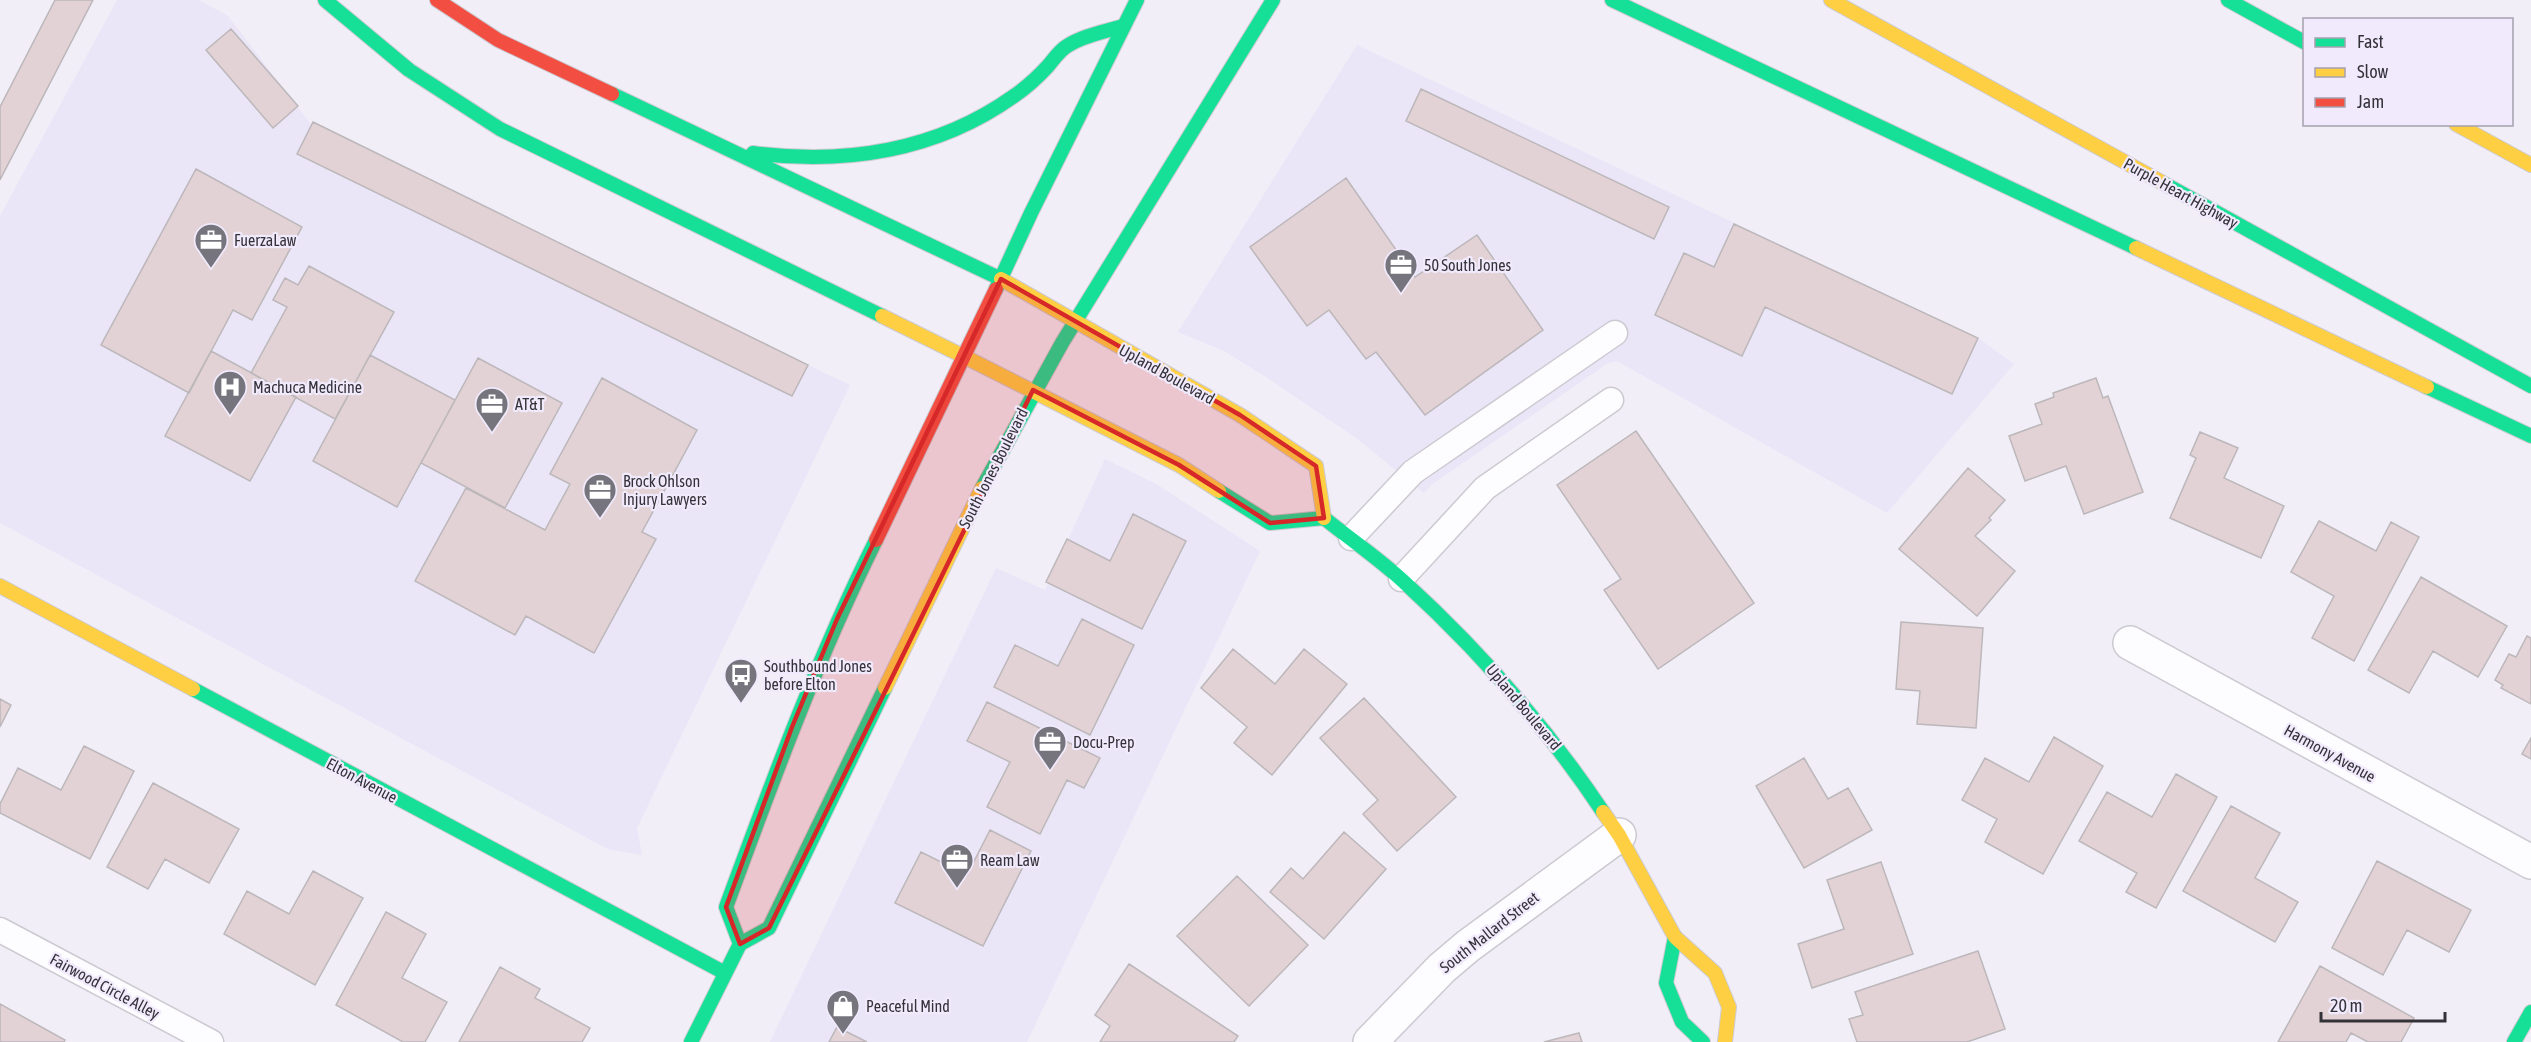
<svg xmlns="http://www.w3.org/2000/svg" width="2531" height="1042" viewBox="0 0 2531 1042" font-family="'Asap Condensed',sans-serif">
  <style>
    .built { fill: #eae5f7 }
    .building { fill: #e2d2d5; stroke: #bcb7ba; stroke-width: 1.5 }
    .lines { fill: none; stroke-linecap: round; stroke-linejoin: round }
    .lane-casing { stroke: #cccad1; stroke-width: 27 }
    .street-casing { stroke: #cccad1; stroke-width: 36 }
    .fast-casing { stroke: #cccad1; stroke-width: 16 }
    .slow-casing { stroke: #cccad1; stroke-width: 16 }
    .jam-casing { stroke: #cccad1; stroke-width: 16 }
    .lane { stroke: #fdfcfe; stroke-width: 24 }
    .street { stroke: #fdfcfe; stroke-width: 33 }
    .fast { stroke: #16e098; stroke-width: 14 }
    .slow { stroke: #ffcf43; stroke-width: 14 }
    .jam { stroke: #f24e42; stroke-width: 14 }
    .marked { fill: #d62828; fill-opacity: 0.2; stroke: #d62828; stroke-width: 4.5; stroke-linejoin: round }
    .labels { text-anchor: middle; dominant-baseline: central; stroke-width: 4.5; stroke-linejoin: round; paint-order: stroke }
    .street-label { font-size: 16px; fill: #343239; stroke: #f0eafc }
    .poi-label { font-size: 16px; fill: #343239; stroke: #f0eafc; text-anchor: start }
  </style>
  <rect width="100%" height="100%" fill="#f1eef8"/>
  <path class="built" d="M117,0H199L228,16L313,127L850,385L637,828L642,855L608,849L0,523V216Z
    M1357,45L1978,338L2014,364L1887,513L1617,361L1608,363L1431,485L1424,493L1356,438L1266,377L1224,351L1178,332Z
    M1105,459L1156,484L1260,551L1027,1042H770L996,568L1045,590Z"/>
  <path class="building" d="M55,0H93L0,180V107Z
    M231,29L298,106L273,128L206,50Z
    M1421,89L1669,207L1654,239L1406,121Z
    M313,122L808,365L792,396L297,154Z
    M196,169L302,227L252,320L233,310L189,393L101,345Z
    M1346,178L1415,277L1477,235L1543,330L1425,415L1376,352L1366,359L1329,310L1307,326L1250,247Z
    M1734,224L1978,338L1952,394L1765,307L1742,356L1655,315L1684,253L1714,267Z
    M309,266L394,312L335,419L251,373L287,307L273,300L285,278L298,285Z
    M211,351L296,397L250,481L165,436Z
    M370,355L455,400L397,507L313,461Z
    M478,358L562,403L505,508L421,463Z
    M602,378L697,430L642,532L656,539L594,653L526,616L515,635L415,581L466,488L545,530L570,484L550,474Z
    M2096,378L2103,398L2108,396L2143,492L2084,514L2066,466L2025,481L2009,436L2042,424L2035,404L2054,397L2053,393Z
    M1636,431L1754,603L1658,669L1604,590L1621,579L1557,485Z
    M2200,432L2238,448L2224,478L2284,506L2261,558L2170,518L2196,458L2190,455Z
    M1968,468L2005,500L1989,518L1991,520L1975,536L2015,571L1977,616L1899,549Z
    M1133,514L1186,541L1142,629L1046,582L1067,539L1110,561Z
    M2319,521L2376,551L2391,522L2419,537L2354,661L2312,638L2334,596L2291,572Z
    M2421,577L2507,626L2478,677L2433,651L2409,693L2368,670Z
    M1082,619L1134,645L1090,735L994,687L1015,645L1058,666Z
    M1901,622L1983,628L1976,728L1917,724L1920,691L1896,689Z
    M2527,636L2531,638V704L2501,688L2503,685L2495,680L2509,654L2516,657Z
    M1233,649L1275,684L1304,649L1347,684L1272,775L1234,743L1247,727L1201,688Z
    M1364,698L1456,797L1397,851L1363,814L1378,800L1320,738Z
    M0,699L11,705L0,727Z
    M987,702L1100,758L1084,788L1067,780L1040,834L987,807L1010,762L967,741Z
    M2054,737L2103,766L2043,874L1985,842L1997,819L1962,800L1985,758L2029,782Z
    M2531,738V759L2522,754Z
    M84,746L134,771L90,859L0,813V804L18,768L61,790Z
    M1804,758L1828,799L1848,788L1872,830L1804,868L1756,786Z
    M2176,774L2217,797L2156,908L2126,892L2137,873L2079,841L2107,792L2152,817Z
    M153,783L239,829L209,883L165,859L148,889L107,867Z
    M2231,806L2280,833L2255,878L2298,902L2275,942L2183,891Z
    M990,830L1031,851L983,946L895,903L921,852L967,875Z
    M1344,832L1386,869L1324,939L1270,892L1291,868L1303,879Z
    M2377,861L2471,910L2449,952L2407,930L2383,975L2332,948Z
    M1881,862L1913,954L1812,988L1798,944L1844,929L1827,880Z
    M313,871L363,898L315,985L224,934L247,891L289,914Z
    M1237,876L1308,945L1249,1006L1177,936Z
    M386,912L426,934L402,978L447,1002L425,1042H403L336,1005Z
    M1978,951L2005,1029L1967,1042H1857L1849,1019L1863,1015L1855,992Z
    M1129,964L1238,1036L1234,1042H1100L1110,1026L1095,1015Z
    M2320,966L2414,1018L2401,1042H2368L2351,1033L2346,1042H2278Z
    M500,967L540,989L535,998L590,1028L582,1042H459Z
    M0,1004L65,1040L64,1042H0Z
    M837,1027L867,1042H829Z
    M1579,1033L1582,1042H1544Z"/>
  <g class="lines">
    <g class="lane-casing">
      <path id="lane" d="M1351,538L1413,472L1615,333
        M1401,579L1485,488L1611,400
        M0,930L211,1042"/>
    </g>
    <g class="street-casing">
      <path id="street" d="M2130,643L2531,862
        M1370,1042L1442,968L1468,946L1619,835"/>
    </g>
    <g class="fast-casing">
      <path id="fast" d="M325,0L409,70L500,129L882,316
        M1612,0L2136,248
        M2228,0L2304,42
        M612,94L1001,279
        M753,153C845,165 937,151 1014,96C1027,87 1038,77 1048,66C1054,59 1059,51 1067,46C1084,35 1105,32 1123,26
        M2163,183L2531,386
        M996,289L1031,213L1137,0
        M2427,387L2531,436
        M982,488L1062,343L1273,0
        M1219,491L1270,523L1324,518C1350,539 1378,558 1403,581C1480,651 1545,725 1603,812
        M193,689L725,973
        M1675,937L1666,983L1682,1022L1703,1042
        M740,944L726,907C772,782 817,659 876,540
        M691,1042L740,944L769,928L885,688
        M2514,1042L2531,1012"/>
    </g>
    <g class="slow-casing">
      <path id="slow" d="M1831,0L2163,183
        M2456,124L2531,165
        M2136,248L2427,387
        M1001,279L1240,415L1316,466L1324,518
        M882,316L965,357
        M965,357L1179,465L1219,491
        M0,586L193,689
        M885,688L982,488
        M1603,812L1619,835L1675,937L1715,973L1729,1007L1725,1042"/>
    </g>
    <g class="jam-casing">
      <path id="jam" d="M437,0L498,40L612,94
        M876,540L996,289"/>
    </g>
    <use href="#lane" class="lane"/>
    <use href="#street" class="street"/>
    <use href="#fast" class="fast"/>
    <use href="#slow" class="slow"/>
    <use href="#jam" class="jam"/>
  </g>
  <path class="marked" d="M1001,279L1240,415L1316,466L1324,518L1270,523L1179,465L1033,390L769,928L740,944L726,907L792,727L837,619Z"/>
  <defs>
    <g id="office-pin" transform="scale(1.725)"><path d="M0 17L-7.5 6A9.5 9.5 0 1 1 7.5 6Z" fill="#76747c" stroke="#f0eafc"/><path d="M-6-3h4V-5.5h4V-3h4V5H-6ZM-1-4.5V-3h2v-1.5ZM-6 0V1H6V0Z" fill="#fff"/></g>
    <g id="hospital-pin" transform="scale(1.725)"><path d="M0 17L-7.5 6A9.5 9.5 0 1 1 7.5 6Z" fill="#76747c" stroke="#f0eafc"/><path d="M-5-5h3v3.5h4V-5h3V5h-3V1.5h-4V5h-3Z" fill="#fff"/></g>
    <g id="bus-pin" transform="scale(1.725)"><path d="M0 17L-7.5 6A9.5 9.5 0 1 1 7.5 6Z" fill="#76747c" stroke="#f0eafc"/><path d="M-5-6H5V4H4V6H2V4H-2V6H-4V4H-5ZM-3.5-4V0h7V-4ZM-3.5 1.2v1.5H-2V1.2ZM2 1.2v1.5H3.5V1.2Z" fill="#fff"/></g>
    <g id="shop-pin" transform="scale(1.725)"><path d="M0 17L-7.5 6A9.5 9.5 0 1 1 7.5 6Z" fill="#76747c" stroke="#f0eafc"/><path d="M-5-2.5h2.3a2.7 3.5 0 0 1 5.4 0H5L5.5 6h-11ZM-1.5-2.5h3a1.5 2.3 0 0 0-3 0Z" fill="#fff"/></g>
  </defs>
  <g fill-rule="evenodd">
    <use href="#office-pin" x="211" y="240"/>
    <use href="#office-pin" x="1401" y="265"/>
    <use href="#hospital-pin" x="230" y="387"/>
    <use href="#office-pin" x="492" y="404"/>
    <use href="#office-pin" x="600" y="490"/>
    <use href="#bus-pin" x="741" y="675"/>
    <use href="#office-pin" x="1050" y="742"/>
    <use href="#office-pin" x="957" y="860"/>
    <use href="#shop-pin" x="843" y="1006"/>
  </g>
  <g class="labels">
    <g class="street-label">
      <text transform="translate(2181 193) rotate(29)">Purple Heart Highway</text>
      <text transform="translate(1167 374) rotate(29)">Upland Boulevard</text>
      <text transform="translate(993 468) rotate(-63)">South Jones Boulevard</text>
      <text transform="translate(1524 707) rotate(50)">Upland Boulevard</text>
      <text transform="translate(2330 753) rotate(29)">Harmony Avenue</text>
      <text transform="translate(362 780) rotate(28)">Elton Avenue</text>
      <text transform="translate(1489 932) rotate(-38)">South Mallard Street</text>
      <text transform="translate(105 986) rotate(28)">Fairwood Circle Alley</text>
    </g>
    <g class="poi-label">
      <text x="234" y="240">FuerzaLaw</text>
      <text x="1424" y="265">50 South Jones</text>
      <text x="253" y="387">Machuca Medicine</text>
      <text x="515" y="404">AT&amp;T</text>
      <text x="623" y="481">Brock Ohlson<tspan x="623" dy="18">Injury Lawyers</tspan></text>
      <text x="764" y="666">Southbound Jones<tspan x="764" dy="18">before Elton</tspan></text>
      <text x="1073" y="742">Docu-Prep</text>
      <text x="980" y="860">Ream Law</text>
      <text x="866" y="1006">Peaceful Mind</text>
    </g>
  </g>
  <rect x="2303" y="18" width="210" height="108" fill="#f0eafc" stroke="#a5a0ae" stroke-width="1.5"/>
  <rect x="2315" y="38" width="30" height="9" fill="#16e098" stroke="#a5a0ae" stroke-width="1.5"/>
  <text x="2357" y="48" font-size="18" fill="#343239">Fast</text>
  <rect x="2315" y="68" width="30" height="9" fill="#ffcf43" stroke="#a5a0ae" stroke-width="1.5"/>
  <text x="2357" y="78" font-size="18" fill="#343239">Slow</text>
  <rect x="2315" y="98" width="30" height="9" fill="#f24e42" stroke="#a5a0ae" stroke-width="1.5"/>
  <text x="2357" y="108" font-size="18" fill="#343239">Jam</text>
  <path d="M2321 1012v9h124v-9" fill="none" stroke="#343239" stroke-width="3"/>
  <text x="2330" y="1012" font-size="18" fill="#343239" stroke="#f0eafc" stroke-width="4.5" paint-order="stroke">20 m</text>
</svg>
